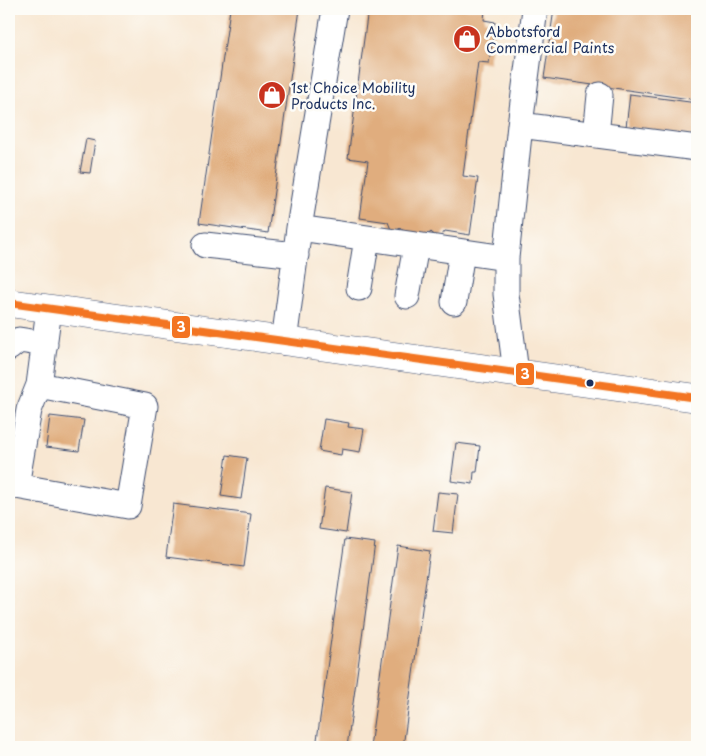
<svg xmlns="http://www.w3.org/2000/svg" width="706" height="756" viewBox="0 0 706 756" font-family="'Playpen Sans',sans-serif">
  <style>
    .building { fill: #e0ad7e }
    .lines { fill: none; stroke-linecap: round; stroke-linejoin: round }
    .minor-casing { stroke: #3c4b6f; stroke-width: 27 }
    .highway-casing { stroke: #3c4b6f; stroke-width: 29 }
    .minor { stroke: #fff; stroke-width: 25 }
    .highway { stroke: #fff; stroke-width: 28 }
    .bus-1-casing { stroke: #fdfcf7; stroke-width: 11 }
    .bus-1 { stroke: #f37421; stroke-width: 8 }
    .bus-dot { fill: #1b2f5e; stroke: #fdfcf7; stroke-width: 2 }
    .labels { text-anchor: middle; dominant-baseline: central; stroke-width: 5; stroke-linejoin: round; paint-order: stroke }
    .poi-label { font-size: 14px; fill: #1b2f5e; stroke: #fdfcf7; text-anchor: start }
    .line-badge { stroke: #fdfcf7; stroke-width: 2 }
    .badge-label { font-size: 14px; text-anchor: middle; font-weight: bold; fill: #fff }
  </style>
  <rect width="100%" height="100%" fill="#fdfcf7"/>
  <filter id="ink" filterUnits="userSpaceOnUse"><feTurbulence type="fractalNoise" baseFrequency=".02" numOctaves="2"/><feDisplacementMap in="SourceGraphic" scale="10" xChannelSelector="R" yChannelSelector="G"/><feConvolveMatrix kernelMatrix="1 2 1 2 8 2 1 2 1" color-interpolation-filters="sRGB"/></filter>
  <filter id="wash" filterUnits="userSpaceOnUse"><feTurbulence type="fractalNoise" baseFrequency=".0096" numOctaves="4" result="noise"/><feDisplacementMap in="SourceGraphic" scale="20" xChannelSelector="R" yChannelSelector="G"/><feGaussianBlur stdDeviation="1.12" result="paint"/><feColorMatrix in="noise" values="0 0 0 0 0 0 0 0 0 0 0 0 0 0 0 0 0 1.4 0 .05"/><feComposite in="paint" operator="in"/></filter>
  <g filter="url(#wash)">
    <rect width="100%" height="100%" fill="#f8e7d2"/>
    <g id="blocks">
      <path class="building" d="M230,9H300L268,233L199,223Z
        M368,9H485L484,20L495,22L489,63L478,62L463,176L478,178L470,235L445,231L439,239L431,232L425,237L406,235L401,228L392,232L388,222L360,218L368,161L348,158Z
        M554,9H667L697,13V100L544,78Z
        M630,94L697,103V137L626,127Z
        M86,139L95,141L90,173L80,172Z
        M50,416L84,420L79,451L46,447Z
        M324,419L349,423L348,427L364,429L360,452L342,449L341,455L319,451Z
        M456,443L480,446L477,472H474L473,484L451,481Z
        M227,455L247,458L241,499L221,496Z
        M325,488L352,492L346,533L319,529Z
        M438,492L458,494L453,533L433,531Z
        M173,504L251,514L244,567L166,557Z
        M345,539L375,543L347,747H316Z
        M398,546L430,551L403,747H370Z"/>
    </g>
  </g>
  <g filter="url(#ink)">
    <use href="#blocks" fill-opacity="0" stroke="#3c4b6f" stroke-width="1"/>
    <g class="lines">
      <g class="minor-casing">
        <path id="minor" d="M520,125L697,148
          M596,135L600,95
          M299,228L506,258V294L516,373
          M205,245L296,255
          M506,258L520,125L535,9
          M359,288L367,238
          M407,296L416,246
          M454,302L462,252
          M284,342L299,228L335,9
          M9,348L19,340L45,344
          M39,385L145,406L128,506L16,486L29,410L39,385L49,309"/>
      </g>
      <g class="highway-casing">
        <path id="highway" d="M9,303L697,398"/>
      </g>
      <use href="#minor" class="minor"/>
      <use href="#highway" class="highway"/>
      <g class="bus-1-casing">
        <path id="bus-1" d="M9,303L697,398"/>
      </g>
      <use href="#bus-1" class="bus-1"/>
    </g>
  </g>
  <defs>
    <g id="shop-disc" transform="scale(1.4375)"><circle r="9.5" fill="#c8321e" stroke="#fdfcf7"/><path d="M-5-2.5h2.3a2.7 3.5 0 0 1 5.4 0H5L5.5 6h-11ZM-1.5-2.5h3a1.5 2.3 0 0 0-3 0Z" fill="#fff"/></g>
  </defs>
  <g fill-rule="evenodd">
    <use href="#shop-disc" x="467" y="39"/>
    <use href="#shop-disc" x="272" y="95"/>
  </g>
  <circle class="bus-dot" cx="590" cy="383" r="4.5"/>
  <g class="labels">
    <g class="poi-label">
      <text x="486" y="31">Abbotsford<tspan x="486" dy="16">Commercial Paints</tspan></text>
      <text x="291" y="87">1st Choice Mobility<tspan x="291" dy="16">Products Inc.</tspan></text>
    </g>
  </g>
  <g class="line-badge">
    <rect x="171" y="315" width="20" height="24" rx="5" fill="#f37421"/>
    <rect x="515" y="362" width="20" height="24" rx="5" fill="#f37421"/>
  </g>
  <g class="badge-label">
    <text x="181" y="332">3</text>
    <text x="525" y="379">3</text>
  </g>
  <rect width="706" height="756" fill="none" stroke="#fdfcf7" stroke-width="30"/>
</svg>
